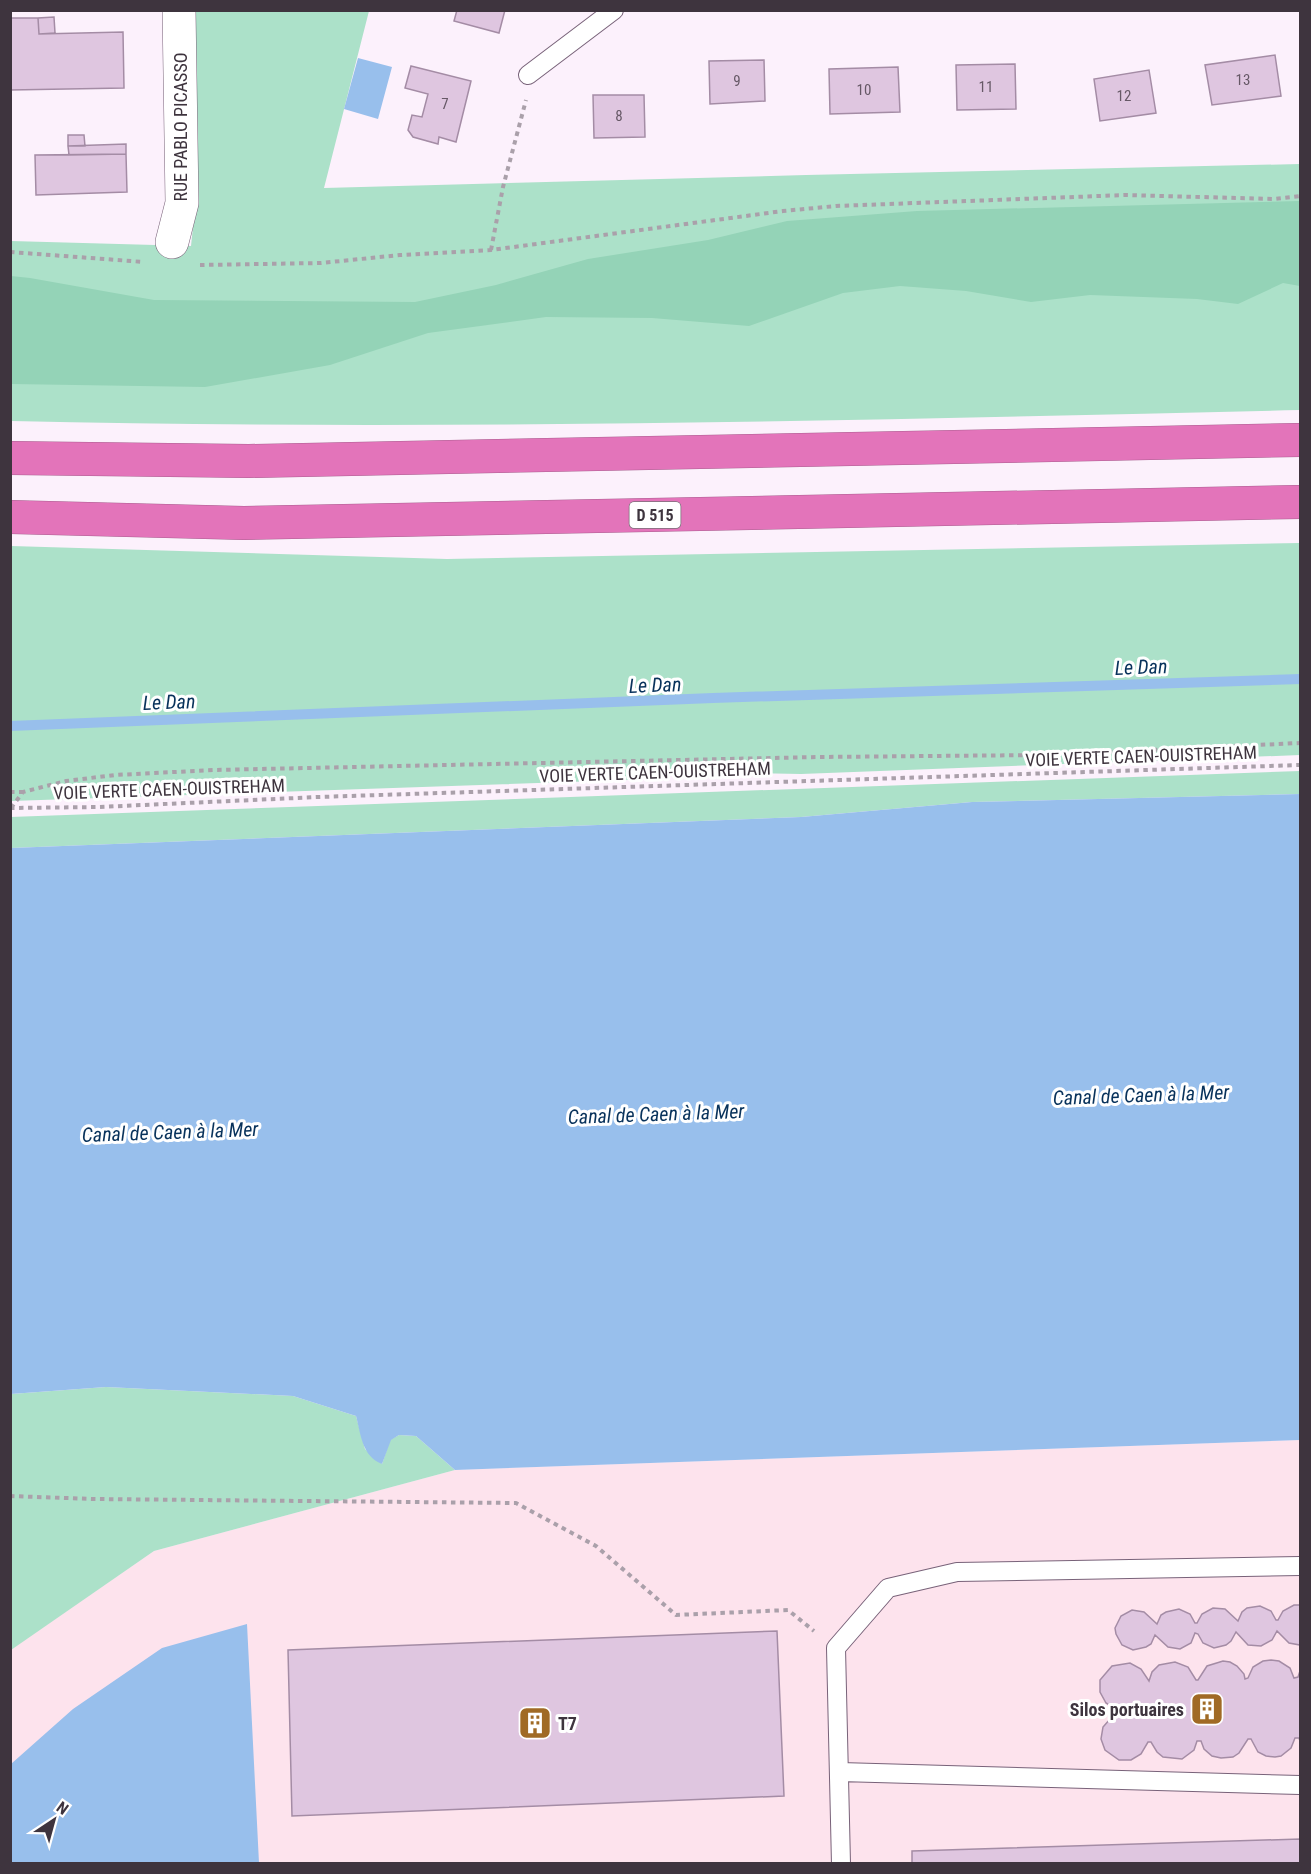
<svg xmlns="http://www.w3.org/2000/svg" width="1311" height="1874" viewBox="0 0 1311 1874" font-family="'Roboto Condensed',sans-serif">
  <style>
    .industrial { fill: #fde3ed }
    .green { fill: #ace1c9 }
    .forest { fill: #94d3b7 }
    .water { fill: #98bfec }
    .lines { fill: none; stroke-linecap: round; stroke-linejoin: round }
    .stream { stroke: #98bfec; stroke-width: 10 }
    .building { fill: #dfc6e0; stroke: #a48ca5; stroke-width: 1.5 }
    .lane-casing { stroke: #786279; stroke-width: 20 }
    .street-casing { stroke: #786279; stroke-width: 34 }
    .highway-casing { stroke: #a95e8f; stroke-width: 34 }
    .path { stroke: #aaa0aa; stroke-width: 4; stroke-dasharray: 4.5 4.5; stroke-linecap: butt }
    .lane { stroke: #fff; stroke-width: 18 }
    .street { stroke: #fff; stroke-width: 33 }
    .highway { stroke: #e374ba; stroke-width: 33 }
    .labels { text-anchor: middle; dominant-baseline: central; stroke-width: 6; stroke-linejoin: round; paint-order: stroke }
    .number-label { font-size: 15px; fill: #665866 }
    .shield { fill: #fff; stroke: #787178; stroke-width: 1.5 }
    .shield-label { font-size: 16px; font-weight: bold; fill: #3e343e }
    .street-label { font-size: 18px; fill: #3e343e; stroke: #fff }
    .poi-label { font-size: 18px; font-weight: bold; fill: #3e343e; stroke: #fff; text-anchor: end }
    .water-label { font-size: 20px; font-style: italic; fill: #08325b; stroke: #fff }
  </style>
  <rect width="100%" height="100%" fill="#fcf1fc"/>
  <path class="industrial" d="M1300,1440V1863H11L10,1650L154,1551L455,1470Z"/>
  <path class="green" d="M191,11H369L324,188L806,175L1300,164V410C871,420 440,431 11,421V241L191,246L195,208Z
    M1300,543V755L801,774L683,772L628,780L11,801V546L447,559Z
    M1300,771V794L972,802L801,817L11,848L10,817Z
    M106,1387L293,1396L356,1416L365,1449L382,1464L390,1440L399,1435L416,1436L455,1470L154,1551L11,1650V1394Z"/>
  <path class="forest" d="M1300,201V286L1283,283L1238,304L1197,299L1090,295L1031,302L966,291L900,286L843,293L749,326L652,318L546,317L428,333L330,365L205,387L11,384V276L30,278L154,300L415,302L496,285L588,259L708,240L787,221L917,211Z"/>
  <path class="water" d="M358,58L392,67L378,119L344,109Z
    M1300,794V1440L455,1470L416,1436L399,1435L391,1440L382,1464C362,1456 361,1435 356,1416L293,1396L106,1387L11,1394V848L801,817L972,802Z
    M247,1624L259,1863H11V1764L73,1709L162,1648Z"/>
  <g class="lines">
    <path class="stream" d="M10,726L713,698L1300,679"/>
  </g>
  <path class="building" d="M457,10H505L499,33L454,21Z
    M54,17L55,33L39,34L38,18Z
    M10,18H38L39,34L123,32L124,88L10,90Z
    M1275,55L1281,96L1212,105L1205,65Z
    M764,60L765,101L710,104L709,61Z
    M1015,64L1016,109L957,110L956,65Z
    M411,66L471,81L456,142L439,137L438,144L413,137L408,130L412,115L422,117L428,94L405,88Z
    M898,67L900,112L830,114L829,69Z
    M1149,70L1156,113L1100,121L1094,79Z
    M593,95H644L645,137L594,138Z
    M68,135H84L85,146H68Z
    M126,144V154L69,155L68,146Z
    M126,154L127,192L36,195L35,155Z
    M1294,1605H1300V1645L1289,1643L1277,1631L1272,1640L1261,1646L1248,1645L1236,1632L1231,1641L1226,1645L1214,1648L1203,1643L1198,1634L1195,1633L1191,1643L1180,1649L1168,1647L1155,1635L1151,1644L1146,1647L1133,1650L1122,1645L1116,1634L1115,1628L1121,1616L1132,1610L1144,1612L1157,1624L1161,1615L1166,1612L1179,1609L1190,1614L1195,1623H1197L1202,1614L1213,1608L1225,1609L1238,1621L1242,1612L1247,1608L1260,1606L1271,1611L1276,1620H1278L1283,1611Z
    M777,1631L784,1796L292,1816L288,1650Z
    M1271,1660L1279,1661L1290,1668L1294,1678L1298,1677L1300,1671V1741L1299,1738H1295L1291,1748L1281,1756L1275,1757L1266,1756L1258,1752L1251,1739H1248L1239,1753L1233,1757L1221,1758L1212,1756L1204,1749L1201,1741H1197L1194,1750L1182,1759L1163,1757L1157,1752L1151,1742H1148L1141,1754L1131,1760H1119L1105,1750L1101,1739L1103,1727L1111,1718L1123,1714L1106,1703L1100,1692V1680L1112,1666L1130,1663L1141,1669L1149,1681L1152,1672L1159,1665L1175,1662L1188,1667L1196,1680H1198L1207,1666L1223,1661L1230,1662L1237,1666L1244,1674L1245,1679L1248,1678L1253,1667L1263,1661Z
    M1300,1839V1864H912V1851Z"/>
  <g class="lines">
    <g class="lane-casing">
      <path id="lane" d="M528,75L614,10
        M840,1772L1300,1785
        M841,1864L836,1648L888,1588L957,1572L1300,1566"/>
    </g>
    <g class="street-casing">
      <path id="street" d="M172,242L182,203L179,10"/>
    </g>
    <g class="highway-casing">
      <path id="highway" d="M10,458L249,461L1300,440
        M10,517L244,523L1300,502"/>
    </g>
    <path class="path" d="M491,250L503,187L526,100
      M10,252L144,262
      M200,265L321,263L400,255L491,250L783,211L836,206L1126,195L1274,199L1300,196
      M10,792H23
      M10,808L99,807L318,797L1300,765
      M11,808L23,792L66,781L115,775L214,770L819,757L1042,755L1300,743
      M10,1496L93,1499L516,1503L596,1546L676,1615L788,1610L814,1631"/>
    <use href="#lane" class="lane"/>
    <use href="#street" class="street"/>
    <use href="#highway" class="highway"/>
  </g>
  <defs>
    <g id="building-square" transform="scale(1.725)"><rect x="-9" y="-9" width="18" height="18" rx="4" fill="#a06a25" stroke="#fff"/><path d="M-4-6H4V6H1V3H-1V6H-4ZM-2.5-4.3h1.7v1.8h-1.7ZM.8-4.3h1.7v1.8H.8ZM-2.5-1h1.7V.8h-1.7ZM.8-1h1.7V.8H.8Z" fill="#fff"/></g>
  </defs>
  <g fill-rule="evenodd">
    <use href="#building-square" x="1207" y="1709"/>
    <use href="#building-square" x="535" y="1723"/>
  </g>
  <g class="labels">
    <g class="number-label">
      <text x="1243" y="80">13</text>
      <text x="737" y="81">9</text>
      <text x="986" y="87">11</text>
      <text x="864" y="90">10</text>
      <text x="1124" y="96">12</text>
      <text x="445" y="104">7</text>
      <text x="619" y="116">8</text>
    </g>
    <rect class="shield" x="629.5" y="502" width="51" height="26" rx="4.5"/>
    <g class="shield-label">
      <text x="655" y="515">D 515</text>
    </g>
    <g class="street-label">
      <text transform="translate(180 127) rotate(-90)">RUE PABLO PICASSO</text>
      <text transform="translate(1141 756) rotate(-2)">VOIE VERTE CAEN-OUISTREHAM</text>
      <text transform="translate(655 772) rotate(-2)">VOIE VERTE CAEN-OUISTREHAM</text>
      <text transform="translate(169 789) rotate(-2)">VOIE VERTE CAEN-OUISTREHAM</text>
    </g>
    <g class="poi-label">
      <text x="1184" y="1709">Silos portuaires</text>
      <text x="558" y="1723" text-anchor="start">T7</text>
    </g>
    <g class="water-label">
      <text transform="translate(1141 667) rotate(-2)">Le Dan</text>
      <text transform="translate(655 685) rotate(-2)">Le Dan</text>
      <text transform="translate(169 702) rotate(-2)">Le Dan</text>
      <text transform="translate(1141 1095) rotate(-2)">Canal de Caen à la Mer</text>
      <text transform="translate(656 1114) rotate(-2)">Canal de Caen à la Mer</text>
      <text transform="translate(170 1132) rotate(-2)">Canal de Caen à la Mer</text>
    </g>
  </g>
  <rect width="1311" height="1874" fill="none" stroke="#3e343e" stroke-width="24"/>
  <g transform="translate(54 1820) rotate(36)" stroke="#ffffff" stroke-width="4.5" paint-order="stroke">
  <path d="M0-4.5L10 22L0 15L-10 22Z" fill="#3e343e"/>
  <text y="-9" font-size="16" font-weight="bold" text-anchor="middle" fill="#3e343e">N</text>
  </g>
</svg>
